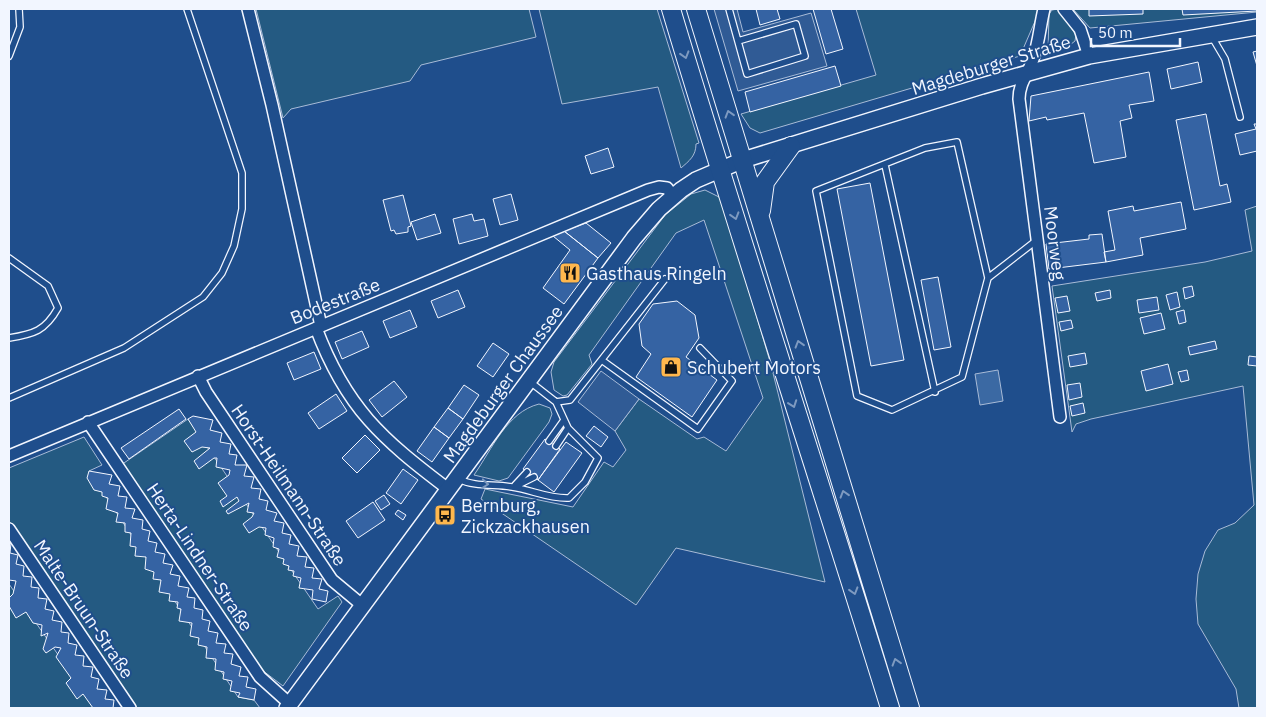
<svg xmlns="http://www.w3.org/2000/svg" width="1266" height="717" viewBox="0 0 1266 717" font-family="'IBM Plex Sans',sans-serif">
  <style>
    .green { fill: #245a82; stroke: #a8bbd7 }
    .parking { fill: #305b95; stroke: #a8bbd7 }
    .water { fill: #3b69a3; stroke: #a8bbd7 }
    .building { fill: #3563a3; stroke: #f2f6ff }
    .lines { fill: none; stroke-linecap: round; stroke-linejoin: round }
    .lane-casing { stroke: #f2f6ff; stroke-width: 8 }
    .street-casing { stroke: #f2f6ff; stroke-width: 14 }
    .secondary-casing { stroke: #f2f6ff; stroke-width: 18 }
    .primary-casing { stroke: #f2f6ff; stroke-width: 20 }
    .lane { stroke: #1f4e8c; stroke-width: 5.5 }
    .street { stroke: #1f4e8c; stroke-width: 11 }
    .secondary { stroke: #1f4e8c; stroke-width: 15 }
    .primary { stroke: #1f4e8c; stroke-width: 18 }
    .oneway { stroke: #7e9ac0 }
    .labels { text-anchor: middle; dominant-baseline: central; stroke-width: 4; stroke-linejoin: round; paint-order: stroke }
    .street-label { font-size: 18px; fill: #f2f6ff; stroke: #1f4e8c }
    .poi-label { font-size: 18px; fill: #f2f6ff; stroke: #1f4e8c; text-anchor: start }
  </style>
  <rect width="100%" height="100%" fill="#1f4e8c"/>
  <path class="green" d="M256,9H529L536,37L421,65L410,81L291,109L283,118Z
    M539,9H657L699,143L696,144C696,156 689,161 681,168L658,87L562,104Z
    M856,9H1038L1036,19L1020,56L760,133L750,128L741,114L876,75Z
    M1058,9L1076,35L1075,41L1066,48L1048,51L1049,14L1052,10Z
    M1073,9H1257V12L1090,28Z
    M705,190L719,197L724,206L771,365L825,582L676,548L636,605L481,499L485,489L573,507L604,462L613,467L626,450L615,431L639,399L697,439L704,437L726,451L763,398L704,220L676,233L589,355L592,364L567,395L563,396L554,390L551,372L554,362L665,215L691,194Z
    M1257,206V708H1239L1236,689L1198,624L1196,599L1198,574L1205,551L1218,530L1235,523L1254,505L1243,386L1091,419L1076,424L1072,432L1052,286L1205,262L1252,251L1245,210Z
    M539,404L550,408L552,414L549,422L508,478L499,481L474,475C492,449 507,412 539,404Z
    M188,419L318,609L338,596L342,602L283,686L258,667L121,465Z
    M84,437L102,465L89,471L238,697L254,700L260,708H137L9,521V468Z
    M9,584L95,708H9Z"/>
  <path class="parking" d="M714,9H737L743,32L811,13L827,66L738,91Z
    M601,371L639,399L615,431L578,402Z"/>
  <path class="water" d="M998,370L1003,401L980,405L975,374Z"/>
  <path class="building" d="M756,9H777L780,19L760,25Z
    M813,9H831L843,49L826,54Z
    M1089,9H1143V14L1089,16Z
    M1182,9H1257V11L1183,15Z
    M1257,51V66L1253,52Z
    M1198,62L1202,82L1171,89L1167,69Z
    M835,66L841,86L750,112L745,92Z
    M1149,72L1154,101L1129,105L1132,118L1120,121L1126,157L1094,163L1084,113L1047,120L1046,117L1029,121L1031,96Z
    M1206,114L1220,186L1227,184L1231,202L1194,210L1176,120Z
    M1254,124H1257V151L1240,155L1235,134L1256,129Z
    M608,148L614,167L591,174L585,156Z
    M870,183L904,360L871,366L837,189Z
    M511,194L518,220L500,225L493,199Z
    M403,195L411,226L408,227V232L396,234L394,230L391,231L383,200Z
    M1181,202L1186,229L1140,238L1143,255L1106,262L1104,252L1115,250L1108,211L1133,206L1134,211Z
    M435,214L441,233L417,240L411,222Z
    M472,214L474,221L484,219L488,236L459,244L453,219Z
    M586,223L611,243L598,258L564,231Z
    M564,231L598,258L564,304L543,288L570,250L553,236Z
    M1102,234L1106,262L1049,269L1046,244L1089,239V235Z
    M938,277L951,347L934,350L921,280Z
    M1192,286L1194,296L1185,299L1183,288Z
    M458,290L465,307L438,318L431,301Z
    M1110,290L1111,298L1097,301L1095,293Z
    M1177,292L1180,307L1170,310L1166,295Z
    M1067,296L1070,311L1058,313L1055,298Z
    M1157,297L1159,310L1139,313L1137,300Z
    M677,301L695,315L699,338L686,357L717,380L692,417L636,377L651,354L642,346L639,324L653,304Z
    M410,310L417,327L390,338L383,321Z
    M1184,310L1186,322L1179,324L1176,312Z
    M1161,313L1165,329L1144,334L1140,318Z
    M1071,320L1073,328L1061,331L1059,322Z
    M362,331L369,347L342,359L335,342Z
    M1215,341L1217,349L1190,355L1188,347Z
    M493,343L509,354L493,377L477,366Z
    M314,352L321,369L294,380L287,363Z
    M1085,353L1087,364L1070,367L1068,356Z
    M1249,356L1257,357V366L1248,365Z
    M1168,364L1173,384L1146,391L1141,371Z
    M1187,370L1189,380L1181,382L1178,372Z
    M394,381L407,397L382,417L369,400Z
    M1080,383L1082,397L1069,400L1067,385Z
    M464,385L479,395L463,419L448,408Z
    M336,394L347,411L319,429L308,413Z
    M1083,403L1085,413L1072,416L1070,406Z
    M448,408L463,419L449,438L434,427Z
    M179,409L186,419L129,459L121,448Z
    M193,416L213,420L210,430L222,433L220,442L231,444L229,454L237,455L235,465H247L244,476L254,477L251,488L261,489L259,499L268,501L266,510L277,513L274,521L284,523L282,533L291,535L289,544L299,546L297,556L307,557L305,567L314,568L312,578L322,579L319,589L328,591L326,602L312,599L313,590L299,588L301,578L293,576L294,571L288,570L289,566L283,564L284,559L277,557L279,549L273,547L274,538L265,535L266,528L259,527L249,533L243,524L252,517L254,513L247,512L249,503L228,514L226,511L239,501L237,497L223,507L220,501L227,496L218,483L229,475L230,470L216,467L217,458H214L199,469L194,461L210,448L202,447L192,452L184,441L196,432L188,419Z
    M594,426L608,437L601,447L586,436Z
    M434,427L449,438L432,462L417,451Z
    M365,435L380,450L357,473L342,458Z
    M545,439L560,449L538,480L523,469Z
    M566,442L582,453L554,492L538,480Z
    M403,469L418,480L401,504L386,493Z
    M89,471L112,475L109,484L120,486L118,496L127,497L125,508L135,509L132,518L143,520L142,529L150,531L148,541L157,543L155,552L165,554L163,563L173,565L170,574L180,576L178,586L189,588L187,597L195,598L194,608L203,610L202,619L210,621L208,631L218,633L216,643L226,644L224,653L233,654L231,664L241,667L239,676L248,677L246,687L256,689L254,700L238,697L240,693L230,691L232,681L223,679L224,672L215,670L216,659L206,658L207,647L198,645L199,638L190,636L192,623L179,621L181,609L177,608L178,602L169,601L170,594L159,592L161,580L153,579L154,572L145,569L146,557L135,556L136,547L130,546L131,533L125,532V523L116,522L118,513L106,509L108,498L102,496V492L94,490L87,478Z
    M384,495L390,504L381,510L375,501Z
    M373,502L385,520L358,538L346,521Z
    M398,510L406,515L403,520L395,514Z
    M9,543H11L10,553L18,555L16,564L24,566L23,576L32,577L31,587L39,588L38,598L47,599L45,609L54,611L52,620L62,622L61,632L69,633L68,643L77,645L75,655L84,656L83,666L93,667L91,677L99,679L97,689L107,690L105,699L114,700L113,708H93L83,694L77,699L66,683L71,678L56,657L61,648L55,647L46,653L43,649L48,633L41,636L42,625L33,623L26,612L16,618L9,606V598L13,594L16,581L9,580Z"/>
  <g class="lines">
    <g class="lane-casing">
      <path id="lane" d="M729,9L747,74L805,56L796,24L738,41
        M1212,37L1225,59L1240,117
        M9,56L20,27L19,9
        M885,165L935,392
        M9,258L48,286L58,308C45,331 34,334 9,338
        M988,278L957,142L925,148L816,191L857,396L892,410L962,377L988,278L1037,240
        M603,361L698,429L732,381L700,348
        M529,381L556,402L568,428L556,446
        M9,398L124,348L203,297L222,273L234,246L242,209V173L187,9
        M556,402L570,400L665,279
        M549,441L564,420
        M459,479C474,487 495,484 512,487C532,490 549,499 569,498L585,482L598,458L568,428
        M515,485L527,472
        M514,487L534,477"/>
    </g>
    <g class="street-casing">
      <path id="street" d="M248,9L272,105L321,326
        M1044,9C1040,25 1039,43 1033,59C1029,73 1019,82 1019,99L1060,417
        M1064,9L1080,29L1089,56
        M316,328C346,408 382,439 448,489
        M198,376L206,392L332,580L362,605
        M88,422L260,677L290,704
        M9,456L648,190L659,187L667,188L673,196
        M9,529L130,708"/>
    </g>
    <g class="secondary-casing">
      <path id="secondary" d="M287,708L634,238L659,209L681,190L696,180L743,160L982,86L1089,56L1257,27"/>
    </g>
    <g class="primary-casing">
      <path id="primary" d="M671,9C741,243 818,475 890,708
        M696,9L910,708
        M761,211L765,182L791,146"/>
    </g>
    <use href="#lane" class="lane"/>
    <use href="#street" class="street"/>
    <use href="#secondary" class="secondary"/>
    <use href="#primary" class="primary"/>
  </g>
  <defs><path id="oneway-chevron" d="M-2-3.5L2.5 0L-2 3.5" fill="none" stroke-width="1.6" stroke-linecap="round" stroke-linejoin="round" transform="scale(1.25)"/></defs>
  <g class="oneway">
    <use href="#oneway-chevron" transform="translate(685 55) rotate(73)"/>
    <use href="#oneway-chevron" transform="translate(729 114) rotate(-107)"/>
    <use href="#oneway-chevron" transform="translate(735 216) rotate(73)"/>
    <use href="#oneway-chevron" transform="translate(799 344) rotate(-107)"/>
    <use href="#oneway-chevron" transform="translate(793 404) rotate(70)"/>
    <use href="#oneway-chevron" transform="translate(485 484) rotate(5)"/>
    <use href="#oneway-chevron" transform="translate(844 494) rotate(-107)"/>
    <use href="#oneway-chevron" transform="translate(854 591) rotate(73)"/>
    <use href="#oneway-chevron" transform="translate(896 662) rotate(-107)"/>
  </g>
  <defs>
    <g id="restaurant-square" transform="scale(1.125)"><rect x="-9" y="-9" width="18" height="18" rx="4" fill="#ffb74d" stroke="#1f4e8c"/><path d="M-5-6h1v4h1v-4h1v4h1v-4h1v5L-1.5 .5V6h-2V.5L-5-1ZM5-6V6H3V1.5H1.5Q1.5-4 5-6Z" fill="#111"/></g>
    <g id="shop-square" transform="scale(1.125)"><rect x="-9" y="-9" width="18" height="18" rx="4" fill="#ffb74d" stroke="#1f4e8c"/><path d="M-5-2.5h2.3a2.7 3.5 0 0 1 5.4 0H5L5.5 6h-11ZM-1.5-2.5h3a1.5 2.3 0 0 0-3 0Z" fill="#111"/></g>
    <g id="bus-square" transform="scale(1.125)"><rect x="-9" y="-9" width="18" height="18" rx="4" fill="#ffb74d" stroke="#1f4e8c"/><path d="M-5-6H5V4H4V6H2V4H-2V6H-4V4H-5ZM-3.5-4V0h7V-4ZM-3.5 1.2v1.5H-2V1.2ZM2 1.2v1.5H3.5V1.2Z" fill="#111"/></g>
  </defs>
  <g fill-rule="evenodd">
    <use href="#restaurant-square" x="570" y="273"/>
    <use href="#shop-square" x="671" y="367"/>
    <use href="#bus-square" x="445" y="515"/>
  </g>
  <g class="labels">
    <g class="street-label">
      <text transform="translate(991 65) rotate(-17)">Magdeburger Straße</text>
      <text transform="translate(1055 243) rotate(83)">Moorweg</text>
      <text transform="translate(335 301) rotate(-22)">Bodestraße</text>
      <text transform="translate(503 384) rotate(-54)">Magdeburger Chaussee</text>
      <text transform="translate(289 485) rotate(56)">Horst-Heilmann-Straße</text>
      <text transform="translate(200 557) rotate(56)">Herta-Lindner-Straße</text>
      <text transform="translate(84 609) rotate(56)">Malte-Bruun-Straße</text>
    </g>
    <g class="poi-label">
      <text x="586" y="273">Gasthaus Ringeln</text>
      <text x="687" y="367">Schubert Motors</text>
      <text x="461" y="505">Bernburg,<tspan x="461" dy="21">Zickzackhausen</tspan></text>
    </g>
  </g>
  <rect width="1266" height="717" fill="none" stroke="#f2f6ff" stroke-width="20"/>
  <path d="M1091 38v8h89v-8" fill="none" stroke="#f2f6ff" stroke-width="2.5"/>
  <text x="1098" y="38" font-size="15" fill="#f2f6ff" stroke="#1f4e8c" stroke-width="4" paint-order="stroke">50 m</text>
</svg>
